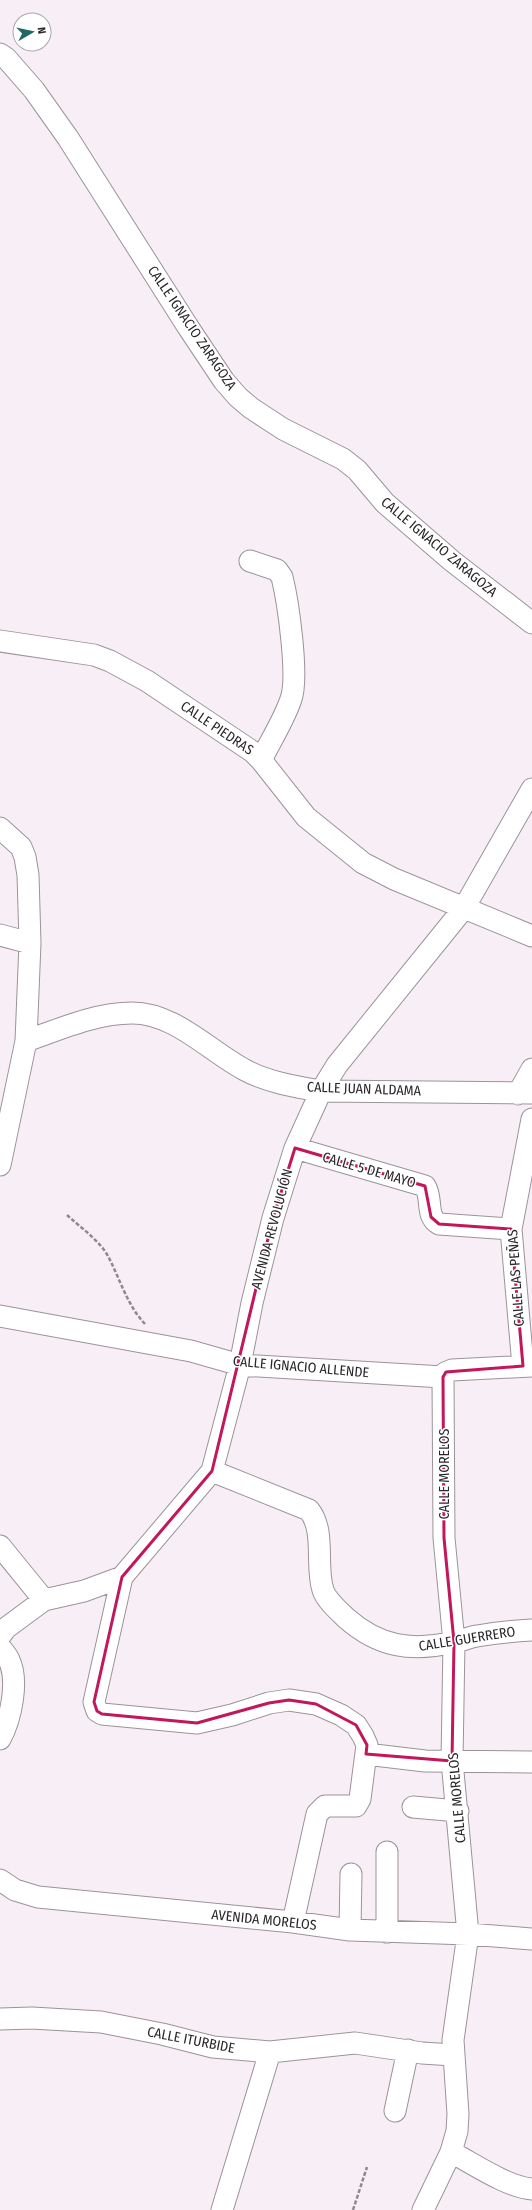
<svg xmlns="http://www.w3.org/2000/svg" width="532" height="2210" viewBox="0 0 532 2210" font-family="'Fira Sans Condensed',sans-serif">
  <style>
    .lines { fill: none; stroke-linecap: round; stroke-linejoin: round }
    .minor-casing { stroke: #9b939a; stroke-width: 23 }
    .path { stroke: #8f898e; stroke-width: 2.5; stroke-dasharray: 4 2; stroke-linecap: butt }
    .minor { stroke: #fff; stroke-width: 21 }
    .marked { fill: none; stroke: #c2185b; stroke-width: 3; stroke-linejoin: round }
    .labels { text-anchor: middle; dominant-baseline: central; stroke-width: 3; stroke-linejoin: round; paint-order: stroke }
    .street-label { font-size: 14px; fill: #2a272a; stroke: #fff }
  </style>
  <rect width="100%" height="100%" fill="#f8eff6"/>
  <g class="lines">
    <g class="minor-casing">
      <path id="minor" d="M0,54L6,58L34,90L68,138L188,327L224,381L238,397L251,408L283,429L343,459L357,470L385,503L452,561L532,623
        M250,561L277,570L282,577C288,601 299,677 291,699C284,720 271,740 261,760
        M0,641L94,655L110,661L147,681L253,752L261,760L306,817L363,863L394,879L532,936
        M0,828L21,847L25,857L28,875L30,943L26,1041L0,1165
        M0,935L30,943
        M26,1041C60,1029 96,1013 132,1013C175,1013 209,1051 245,1070C267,1082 296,1087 321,1091L532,1093
        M518,1094L532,1069
        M295,1148L425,1186C433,1198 425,1216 439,1224L511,1229
        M0,1316L191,1351L240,1365L443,1377
        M523,1366L511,1229L532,1119
        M443,1377L445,1373L452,1370L532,1366
        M212,1471L309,1510C326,1531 315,1566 323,1590C326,1600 339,1611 346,1618C379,1647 411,1652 454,1642C462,1641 469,1637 477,1636C495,1633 514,1631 532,1630
        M0,1546L44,1600
        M0,1636L6,1628L44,1600L84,1591L122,1577
        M0,1647C3,1651 7,1655 9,1660C19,1681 11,1719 0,1739
        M366,1754L425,1761L532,1762
        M413,1807L458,1811
        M387,1852V1932
        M0,1880L15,1890L38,1897L293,1922L350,1930L468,1934L532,1939
        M293,1922L317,1814L325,1806H356L360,1799L367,1745L363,1736L356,1725L341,1715L316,1704L289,1700L269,1703L232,1715L197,1723L102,1714L97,1711L94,1702L122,1577L212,1471L240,1365L252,1303L273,1218L295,1148L321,1091L337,1065L464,908L532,789
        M350,1930L351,1874
        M0,2019L32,2018L101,2022L162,2034L213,2047L270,2052L355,2043L422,2053L453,2055
        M395,2111L408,2050
        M451,2152C474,2164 507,2187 532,2189
        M222,2210L270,2052
        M423,2210L451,2152L457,2131L458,2114L453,2040L468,1934L452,1761L454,1642L444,1538L443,1377"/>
    </g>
    <path class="path" d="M67,1215C81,1228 99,1240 108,1256C120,1279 127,1305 145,1324
      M353,2210L367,2167"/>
    <use href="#minor" class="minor"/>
  </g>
  <path class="marked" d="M295,1148L425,1186L431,1217L439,1224L511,1229L523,1366L446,1372L443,1377L444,1538L454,1642L452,1761L366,1754L367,1745L356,1725L316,1704L289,1700L269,1703L197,1723L102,1714L97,1711L94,1702L122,1577L212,1471L273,1218Z"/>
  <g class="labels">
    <g class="street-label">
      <text transform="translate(192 328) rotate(56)">CALLE IGNACIO ZARAGOZA</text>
      <text transform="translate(439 547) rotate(40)">CALLE IGNACIO ZARAGOZA</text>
      <text transform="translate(217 728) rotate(34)">CALLE PIEDRAS</text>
      <text transform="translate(364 1089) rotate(2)">CALLE JUAN ALDAMA</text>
      <text transform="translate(369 1170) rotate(16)">CALLE 5 DE MAYO</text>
      <text transform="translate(272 1229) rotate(-75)">AVENIDA REVOLUCIÓN</text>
      <text transform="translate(516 1278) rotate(-94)">CALLE LAS PEÑAS</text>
      <text transform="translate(301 1367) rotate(5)">CALLE IGNACIO ALLENDE</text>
      <text transform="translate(444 1474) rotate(-90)">CALLE MORELOS</text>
      <text transform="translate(467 1639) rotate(-9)">CALLE GUERRERO</text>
      <text transform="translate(457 1798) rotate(-95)">CALLE MORELOS</text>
      <text transform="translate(264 1920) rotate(6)">AVENIDA MORELOS</text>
      <text transform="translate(191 2040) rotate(11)">CALLE ITURBIDE</text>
    </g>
  </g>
  <g transform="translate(32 32) rotate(81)"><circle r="19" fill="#ffffff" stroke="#aaa9aa"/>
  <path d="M0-3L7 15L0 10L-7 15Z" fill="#1f6a64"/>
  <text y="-6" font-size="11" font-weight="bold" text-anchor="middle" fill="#2a272a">N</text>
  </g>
</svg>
